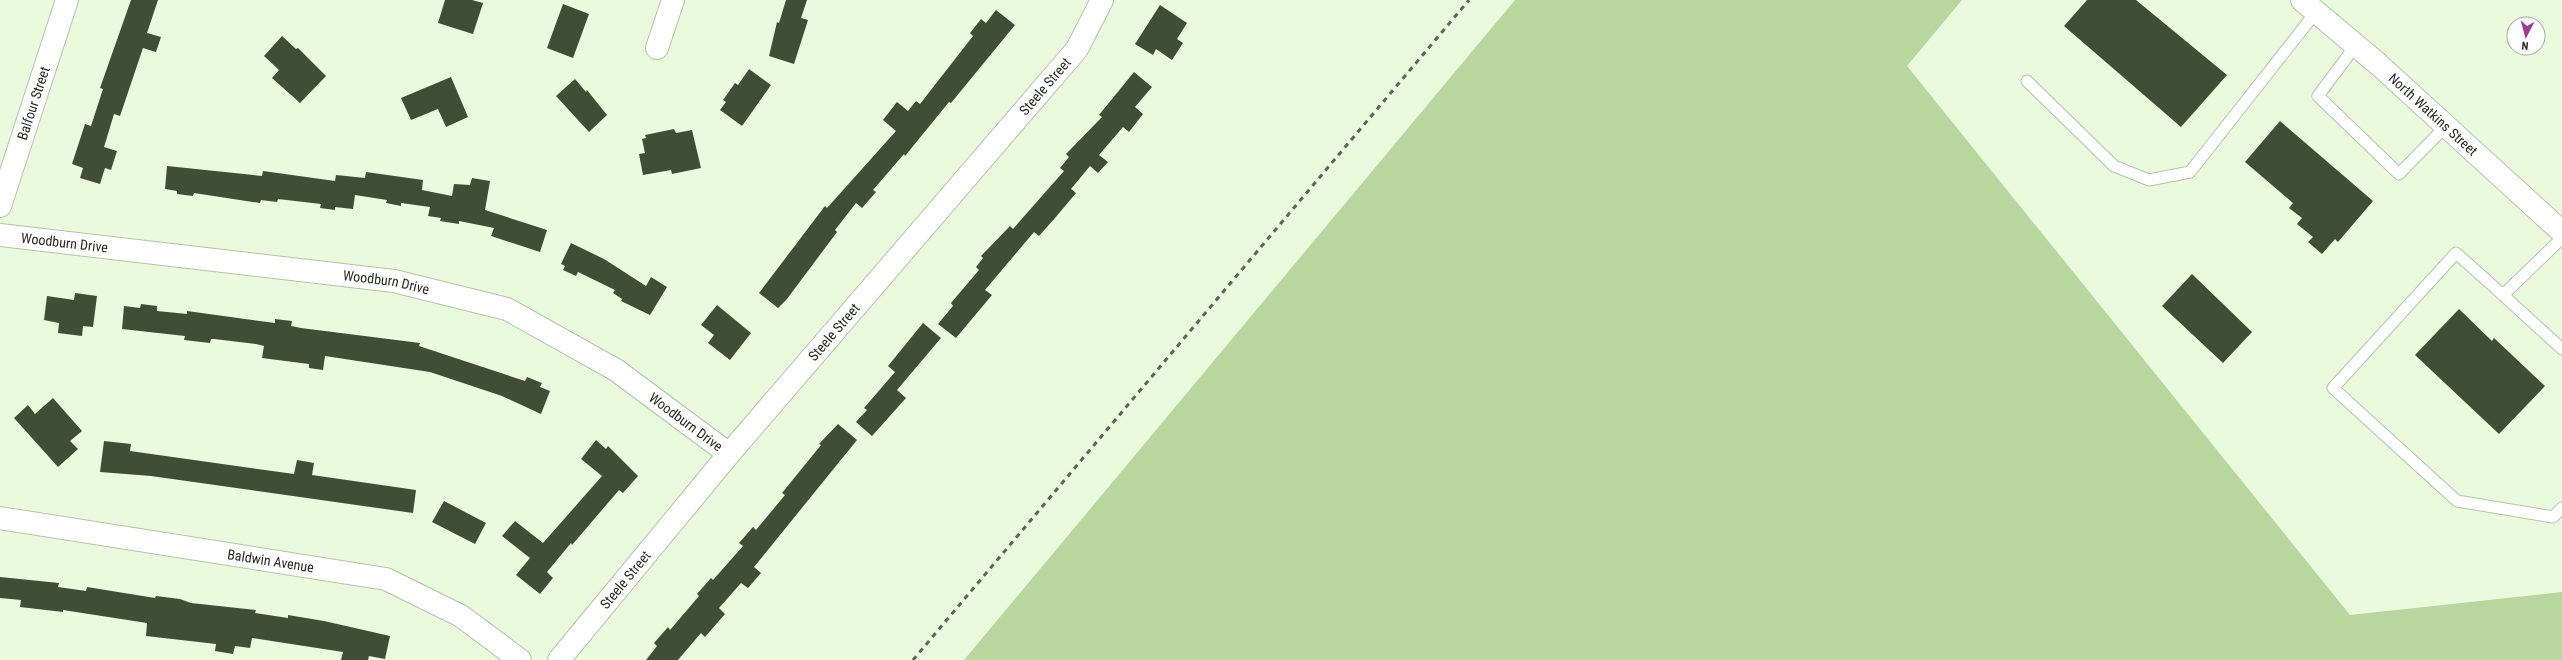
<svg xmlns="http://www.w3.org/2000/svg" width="2562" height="660" viewBox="0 0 2562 660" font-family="'Roboto Condensed',sans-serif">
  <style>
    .green { fill: #b8d79f }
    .building { fill: #404e36 }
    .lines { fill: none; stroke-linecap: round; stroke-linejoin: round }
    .lane-casing { stroke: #b4c4a9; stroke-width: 13 }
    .street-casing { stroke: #b4c4a9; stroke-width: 24 }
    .secondary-casing { stroke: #b4c4a9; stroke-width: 24 }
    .lane { stroke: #fff; stroke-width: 11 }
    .street { stroke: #fff; stroke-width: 22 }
    .secondary { stroke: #fff; stroke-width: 22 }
    .rail { stroke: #5c6555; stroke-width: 3; stroke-dasharray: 5 5; stroke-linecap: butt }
    .labels { text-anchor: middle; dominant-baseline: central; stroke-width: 4; stroke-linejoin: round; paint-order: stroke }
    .street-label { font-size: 14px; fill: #262c21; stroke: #fff }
  </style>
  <rect width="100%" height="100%" fill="#e9fadd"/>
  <path class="green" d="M1515,0H1962L1907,66L2350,615L2562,592V660H964Z"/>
  <path class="building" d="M131,0H158L147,33L161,37L156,52L143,48L120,116L114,114L104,147L117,151L111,170L105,168L100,184L80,178L83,168L72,164L85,124L91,126L103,89L100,88Z
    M445,0H472L483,3L473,34L438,23Z
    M786,0H807L801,18L808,20L794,64L769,56L777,22L779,23Z
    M2087,0H2136L2227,75L2181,127L2064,26Z
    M563,4L589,14L573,58L547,48Z
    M1160,5L1187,23L1177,39L1183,43L1172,60L1156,49L1153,55L1135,44Z
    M996,10L1015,25L951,103L949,102L905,156L904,154L873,190L876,192L862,208L856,203L835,230L837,232L787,299L778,308L759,293L825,206L827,208L896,131L883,120L897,102L908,111L916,101L920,104L973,36L970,33L981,19L986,23Z
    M282,36L296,49L298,48L326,76L300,103L272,78L279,70L264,56Z
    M749,69L771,85L742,126L720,110L726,102L723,100L735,83L738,85Z
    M1134,72L1152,87L1135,107L1143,114L1129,132L1123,127L1099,155L1108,162L1098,173L1090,166L1071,189L1076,193L1055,218L1039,236L1034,232L985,290L992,295L956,338L938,324L953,306L951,303L979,270L976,267L983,258L981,256L1010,226L1013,229L1064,171L1060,168L1069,157L1066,154L1102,117L1099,115Z
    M451,77L468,117L446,127L438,109L411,120L401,98Z
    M575,79L586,92L587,90L607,115L589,132L556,96Z
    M2280,121L2373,201L2338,242L2335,239L2322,254L2308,242L2313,237L2297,224L2302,218L2289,208L2293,203L2245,162Z
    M674,129L676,133L692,130L701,168L672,174L671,170L643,175L639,154L645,153L642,139L646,138L645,135Z
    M167,166L262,176L263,171L335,181L336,175L365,178L366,172L423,180L422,190L452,196L454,184L470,185L472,178L490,181L485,210L547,230L540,252L491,236L494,228L459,221V224L440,221L441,218L428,216L430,207L401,203V206L386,203L387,200L355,195L353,209L335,207V210L320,208L321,204L278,199L277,202L261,200L260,203L194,193L193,196L177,194V191L165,189Z
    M571,243L604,259L646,286L651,277L667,287L650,315L621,301L622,299L613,293L615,290L578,272L576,276L563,270L565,266L561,264Z
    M2192,274L2252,332L2223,363L2162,306Z
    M75,293L97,296L93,327L83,326L82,336L58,333L59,323L44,320L47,296L74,300Z
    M141,304L157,306V311L187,314V311L275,323V319L292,321L291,326L301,328L420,343L419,346L525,381L527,377L542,383L540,387L550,391L541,414L502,396L430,372L325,356L323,370L309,368V364L262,358L264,346L256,344L214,339H211L210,343L184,340L185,336L122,329L124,306L140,308Z
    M717,305L751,333L730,360L708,343L714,335L701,325Z
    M2459,309L2492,341L2494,338L2545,386L2499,434L2415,355Z
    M923,323L941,338L897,390L906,398L872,436L856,422L867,410L864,408L895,372L888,366Z
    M53,398L82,431L70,441L78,449L58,467L14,418L28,405L35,414Z
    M838,424L857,440L754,567L761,573L748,588L741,583L719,608L725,614L705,637L701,633L678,660H646L657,646L654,643L668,627L670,630L699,596L697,594L711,578L713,580L743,546L739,543L753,527L756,530L785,495L782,493L821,445L819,444Z
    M596,440L606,449L608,446L638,476L623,493L619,490L572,545L571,543L547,572L553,578L540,594L516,575L530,558L502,536L515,521L543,543L602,476L581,459Z
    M104,441L131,444L130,451L294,474L297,460L314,463L312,475L416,490L413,513L151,476L100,472Z
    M444,501L486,523L475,544L432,522Z
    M0,577L59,583L58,587L86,591L87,587L155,598L156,596L180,599L191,603L256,610L255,613L288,618V615L324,621L390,636L385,659L369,656L368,660H341L343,652L252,638L250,648L235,646L233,654L215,651L216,644L146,636L147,623L63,610V612L20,607L21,600L0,598Z"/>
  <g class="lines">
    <g class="lane-casing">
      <path id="lane" d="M2356,45L2318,96L2399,174L2446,126
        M2027,81L2114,166L2149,180L2190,172L2316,12
        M2562,238L2503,295L2562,349
        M2503,295L2456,253L2333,388L2457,501L2553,517L2562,508"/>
    </g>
    <g class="street-casing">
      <g id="street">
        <path d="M657,48L673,0"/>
        <path id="s1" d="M0,206L67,0"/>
        <path id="s2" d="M0,235L394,281L507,309L616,370L729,454"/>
        <path id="s3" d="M0,518L386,579L461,616L520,660"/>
        <path id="s4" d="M559,660L729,454L1077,49L1102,0"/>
      </g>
    </g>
    <g class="secondary-casing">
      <g id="secondary">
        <path id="s5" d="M2302,0L2378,64L2562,232"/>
      </g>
    </g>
    <use href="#lane" class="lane"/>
    <use href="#street" class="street"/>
    <use href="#secondary" class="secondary"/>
    <path class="rail" d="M913,660L1469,0"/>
  </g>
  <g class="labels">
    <g class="street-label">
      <text stroke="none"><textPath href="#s4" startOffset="752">Steele Street</textPath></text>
      <text stroke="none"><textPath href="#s1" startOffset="108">Balfour Street</textPath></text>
      <text stroke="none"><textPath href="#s5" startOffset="174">North Watkins Street</textPath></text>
      <text stroke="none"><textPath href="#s2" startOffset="65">Woodburn Drive</textPath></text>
      <text stroke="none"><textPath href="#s2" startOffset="389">Woodburn Drive</textPath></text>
      <text stroke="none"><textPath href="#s4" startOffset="428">Steele Street</textPath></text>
      <text stroke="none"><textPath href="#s2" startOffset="725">Woodburn Drive</textPath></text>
      <text stroke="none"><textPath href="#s3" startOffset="274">Baldwin Avenue</textPath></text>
      <text stroke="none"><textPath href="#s4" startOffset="104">Steele Street</textPath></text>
    </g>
  </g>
  <g transform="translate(2526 36) rotate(186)"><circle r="19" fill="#ffffff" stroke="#a8aba6"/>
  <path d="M0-3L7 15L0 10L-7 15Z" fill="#9f399d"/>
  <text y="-6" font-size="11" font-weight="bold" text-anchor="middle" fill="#262c21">N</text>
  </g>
</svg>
